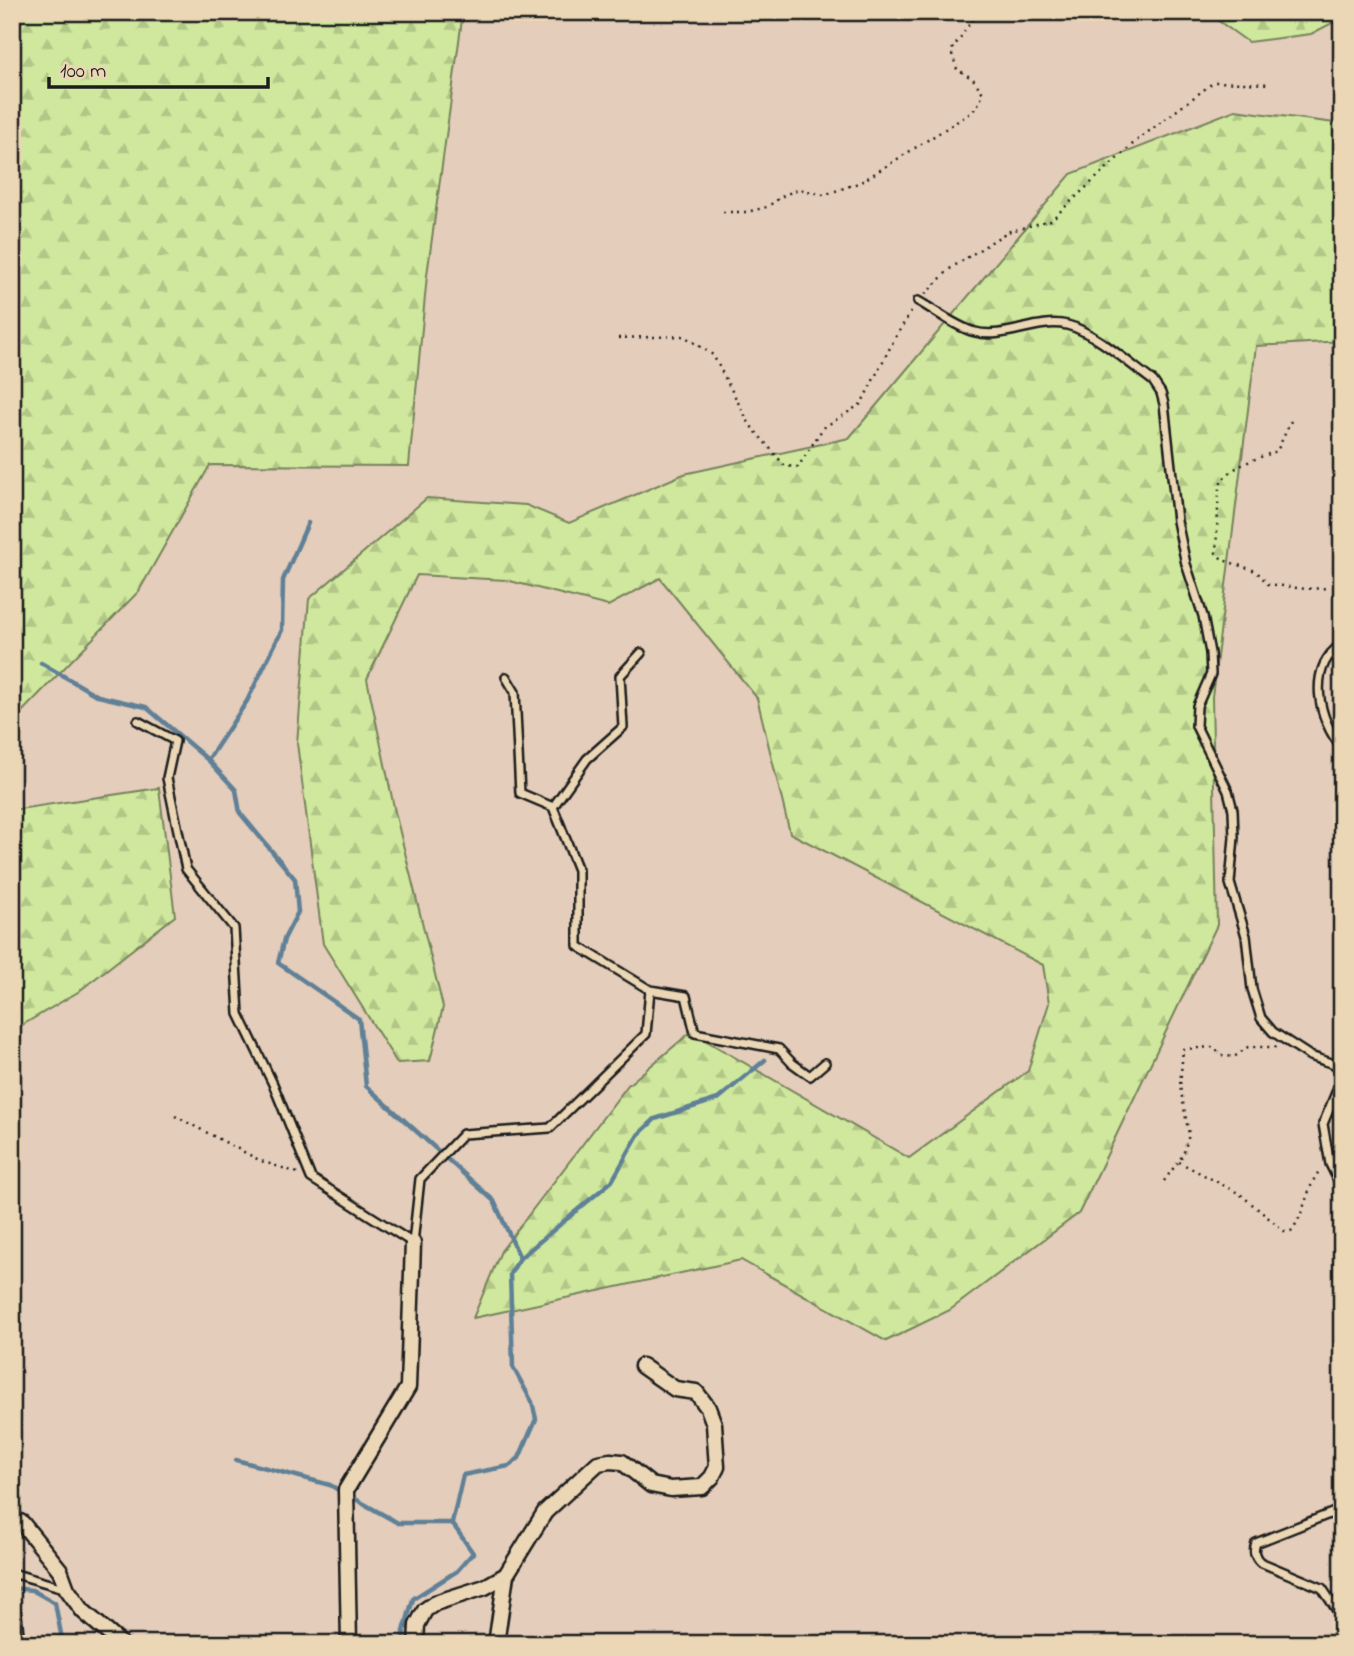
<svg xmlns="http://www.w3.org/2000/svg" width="1354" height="1656" viewBox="0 0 1354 1656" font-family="'Indie Flower',sans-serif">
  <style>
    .forest { fill: url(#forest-firs); stroke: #76825c; stroke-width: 2 }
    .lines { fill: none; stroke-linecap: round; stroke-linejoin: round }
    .stream { stroke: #5f8097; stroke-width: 4.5 }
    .lane-casing { stroke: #1c1c1c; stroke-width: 12 }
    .street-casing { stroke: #1c1c1c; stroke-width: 19 }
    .path { stroke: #1c1c1c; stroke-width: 2.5; stroke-dasharray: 2 5; stroke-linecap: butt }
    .lane { stroke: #ebd7b5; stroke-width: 7 }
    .street { stroke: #ebd7b5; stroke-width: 14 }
  </style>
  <defs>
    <pattern id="forest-firs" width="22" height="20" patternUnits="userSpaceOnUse" patternTransform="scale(1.75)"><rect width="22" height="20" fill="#cfe89d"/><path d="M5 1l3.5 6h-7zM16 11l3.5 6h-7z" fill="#b1c687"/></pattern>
  </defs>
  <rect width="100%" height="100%" fill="#e4cdba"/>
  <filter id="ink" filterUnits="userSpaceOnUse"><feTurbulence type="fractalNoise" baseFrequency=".0143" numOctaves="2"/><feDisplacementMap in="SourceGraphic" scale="14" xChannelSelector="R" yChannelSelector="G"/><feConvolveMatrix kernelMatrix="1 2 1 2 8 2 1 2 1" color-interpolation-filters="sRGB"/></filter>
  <g filter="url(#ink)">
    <path class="forest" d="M12,12H463L427,275L409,466L210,465L139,591L12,722Z
      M1206,12H1342V18L1311,34L1248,42Z
      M1235,110L1342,124V341L1256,346L1212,697L1217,925L1079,1213L950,1310L886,1341L741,1260L473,1318L501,1251L628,1085L691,1032L909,1158L1028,1071L1049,1003L1043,965L790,833L757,698L660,578L608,606L506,580L417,575L367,679L395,812L443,1007L430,1061L397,1063L323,944L297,743L309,599L427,498L526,505L569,523L684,474L849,438L1071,174Z
      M159,788L175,916L78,992L12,1031V810Z"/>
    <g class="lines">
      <path class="stream" d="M41,663L98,696L146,707L208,760L236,790L240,813L295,879L298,912L284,939L278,963L359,1019L366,1086L494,1201L520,1258L510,1274L513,1367L532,1402L536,1419L519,1458L509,1466L463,1475L452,1523L473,1553L457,1571L413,1599L404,1631V1644
        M208,760L247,701L282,630L283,580L308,523
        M520,1258L612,1181L638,1135L655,1119L718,1099L765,1060
        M236,1460L330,1485L342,1492
        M350,1496L398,1523H452
        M12,1588L32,1590L55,1603L63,1644"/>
      <g class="lane-casing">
        <path id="lane" d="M918,301C936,311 956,327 975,332C1005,340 1037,318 1067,325C1093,331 1131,365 1153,381L1161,393L1164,404L1177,521L1186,564L1203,616L1210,653L1211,674L1197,706L1196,726L1228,791L1233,810L1234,837L1230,883L1246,936L1252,989L1261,1018L1273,1032L1310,1056L1340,1066L1342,1069
          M1340,588L1342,591
          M1342,644C1306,667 1318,720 1342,748
          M506,677L515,692L520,793L553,807
          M138,721L175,741L167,778L186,869L234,928L239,1014L273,1084L311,1178L413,1243L420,1179L463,1134L550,1128L646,1034L650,990L578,946V870L553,807L587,759L623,727L620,676L641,653
          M650,990L686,996L695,1033L779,1049L792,1063L810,1076L825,1063
          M1342,1078L1323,1124L1330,1164L1342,1188
          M1342,1509L1256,1543C1253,1551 1254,1556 1260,1562L1322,1588L1342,1618
          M12,1573L67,1589
          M12,1611L17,1614L20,1644"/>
      </g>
      <g class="street-casing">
        <path id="street" d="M12,1518L22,1523L60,1570L67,1589L83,1611L121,1644
          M349,1644L346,1490L408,1387L413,1243
          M416,1644L417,1625L425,1610L435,1603L485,1587L506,1575L545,1512L598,1463L610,1461L622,1462L651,1485L671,1489L702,1487L712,1477L717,1467L714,1424L708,1408L696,1392L675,1389L642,1366
          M496,1644L506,1575"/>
      </g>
      <path class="path" d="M723,212H747L767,207L784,195L799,189L824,195L861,182L969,114L977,107L983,93L973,79L957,69L951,51L978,12
        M925,294L951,268L1007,232L1051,220L1135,142L1214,82L1271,84
        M618,338L684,336L713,355L750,425L785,466L798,467L823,428L861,404L895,338L912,310
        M1291,421L1277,451C1257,459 1227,466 1219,487L1216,553L1223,560L1256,571L1268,584L1305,589L1329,588
        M1341,579L1342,568
        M175,1116L261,1161L298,1173
        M1179,1162L1240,1194L1284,1231H1291C1306,1213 1306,1186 1321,1169
        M1164,1181L1183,1155L1189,1135L1180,1086L1183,1049L1213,1047L1221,1055L1234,1057L1248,1047H1276"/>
      <use href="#lane" class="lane"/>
      <use href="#street" class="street"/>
    </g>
  </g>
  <rect width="1354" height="1656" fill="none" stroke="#ebd7b5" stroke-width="42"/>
  <rect x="21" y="21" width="1312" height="1614" fill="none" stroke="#1c1c1c" stroke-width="2.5" filter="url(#ink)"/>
  <path d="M49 77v10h219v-10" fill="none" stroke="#1c1c1c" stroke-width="3.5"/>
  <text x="60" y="77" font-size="21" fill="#1c1c1c" stroke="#ebd7b5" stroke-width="5" paint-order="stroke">100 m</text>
</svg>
